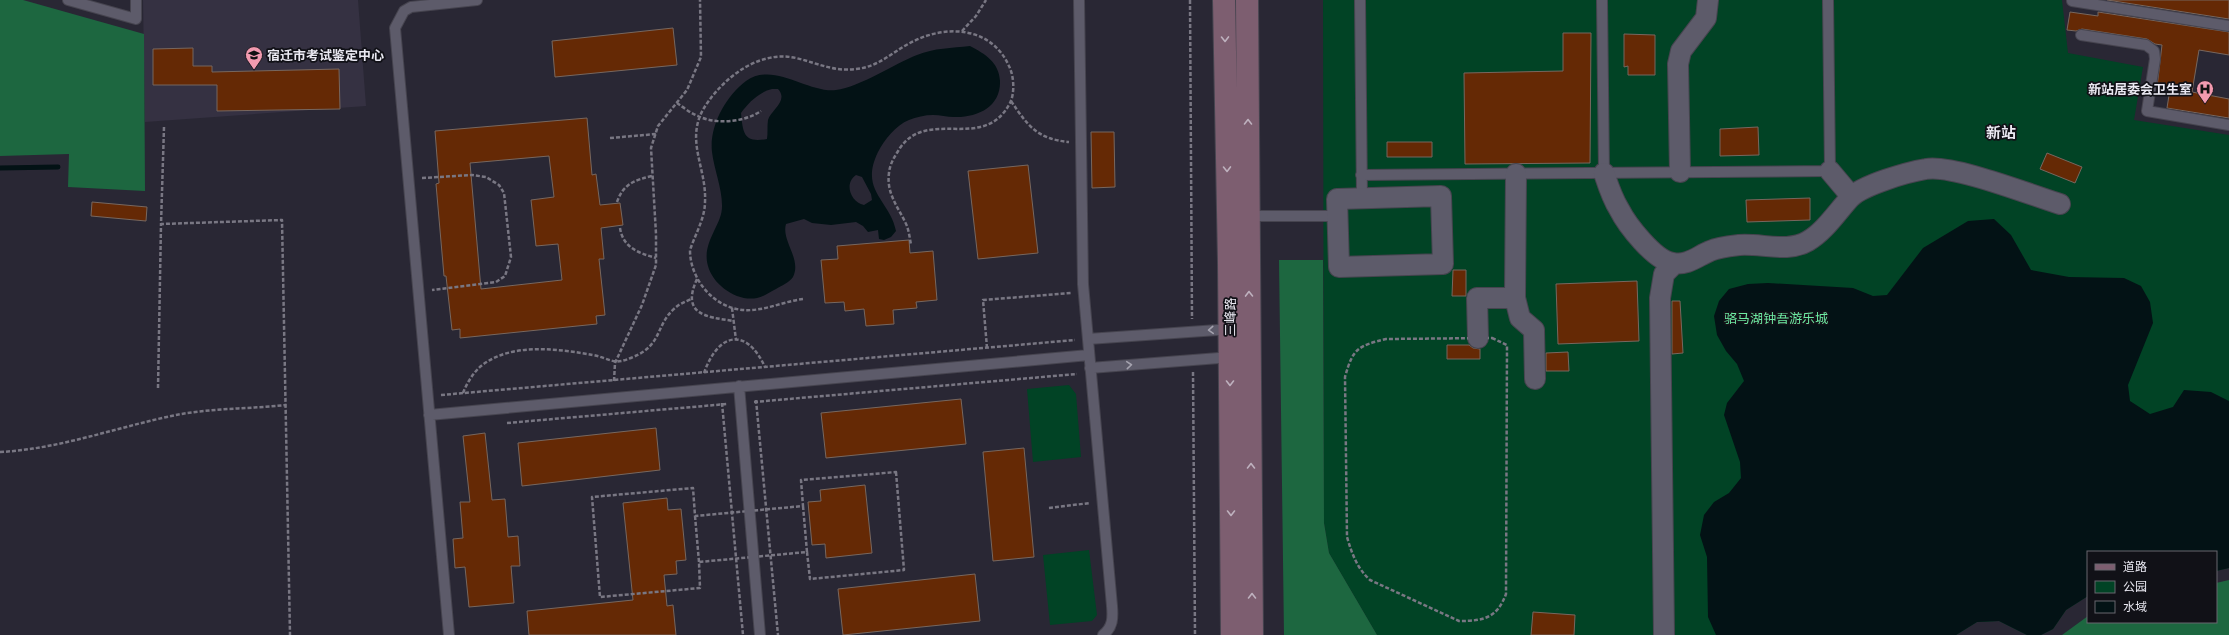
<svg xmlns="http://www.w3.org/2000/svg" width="2229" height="635" viewBox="0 0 2229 635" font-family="'Asap Condensed','Noto Sans SC',sans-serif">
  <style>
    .education { fill: #353142 }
    .green { fill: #014325 }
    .forest { fill: #1d6740 }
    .water { fill: #031215; fill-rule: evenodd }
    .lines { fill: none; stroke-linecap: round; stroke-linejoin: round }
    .stream { stroke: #031215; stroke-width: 5 }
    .building { fill: #652905; stroke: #77675f; fill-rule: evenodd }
    .lane-casing { stroke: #46444f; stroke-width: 12 }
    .street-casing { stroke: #46444f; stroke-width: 22 }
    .secondary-casing { stroke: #46444f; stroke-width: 24 }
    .path { stroke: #797783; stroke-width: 2.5; stroke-dasharray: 4 2; stroke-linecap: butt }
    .lane { stroke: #5d5b6a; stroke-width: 10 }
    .street { stroke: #5d5b6a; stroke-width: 20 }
    .secondary { stroke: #7d5e70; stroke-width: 22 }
    .oneway { stroke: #beb1be }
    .oneway2 { stroke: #a4a2ae }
    .labels { text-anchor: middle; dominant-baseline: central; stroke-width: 3.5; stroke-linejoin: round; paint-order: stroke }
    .poi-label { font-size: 13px; font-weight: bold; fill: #eae9f2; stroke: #111117; text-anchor: start }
    .street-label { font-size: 13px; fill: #eae9f2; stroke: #111117 }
    .park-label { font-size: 13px; fill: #6ee9a2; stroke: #111117 }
    .quarter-label { font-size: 15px; font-weight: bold; fill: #eae9f2; stroke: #111117 }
  </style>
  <rect width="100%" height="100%" fill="#292734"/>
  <path class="education" d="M143,0H358L366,106L145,122Z"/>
  <path class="green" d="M1323,0H2062L2068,53L2143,67L2134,120L2229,135V568L2216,571V552H2088V596L2066,610L2053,629L2041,635H2027L1999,621L1977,622L1956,635H1377L1329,553L1324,523Z
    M1069,385L1076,394L1081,457L1033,462L1027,389Z
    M1089,550L1097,615L1092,621L1050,625L1043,555Z"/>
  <path class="forest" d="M0,0H23L144,34L145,191L68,187L69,154L0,156Z
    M1279,260H1323L1324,523L1329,553L1377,635H1284Z
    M2229,580V635H2062L2088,616V622H2216V583Z"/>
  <path class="water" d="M970,46C985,54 999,62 1000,81C1001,107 977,118 954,117C947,117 940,115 933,115C925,115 916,117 909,120C896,125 884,140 878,152C859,191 890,200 896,231L891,237L884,240L879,239L878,230L868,232L863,226L856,222L831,225L812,223L804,219L786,224C781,241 802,259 793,277C790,282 781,286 776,289C770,292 763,297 757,298C737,302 713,285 708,266C701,242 723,225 722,205C722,188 714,169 712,152C709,126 726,96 746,81C774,61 807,93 836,90C860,87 894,64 917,55C934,48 952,48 970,46ZM772,89H778C789,101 771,110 768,120C767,126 768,133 767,139C744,143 743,134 741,113C748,103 759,92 772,89ZM856,175L862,177L871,194L872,200L864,205C850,202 844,183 856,175Z
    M1994,219L2011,235L2031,270L2069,277L2124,278L2141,286L2150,302L2153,323L2128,385L2130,401L2150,414L2173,407L2184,390L2211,392L2229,401V568L2216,571V552H2088V596L2066,610L2053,629L2041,635H2027L1999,621L1977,622L1956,635H1716L1708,617L1707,557L1700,535L1704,515L1714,502L1729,493L1741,478L1740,462L1724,415L1727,403L1744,381L1737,364L1726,351L1717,335L1714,316L1719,301L1729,289L1748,284L1768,283L1853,288L1873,296L1887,295L1923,248L1968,221Z"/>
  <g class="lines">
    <path class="stream" d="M0,168L58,167"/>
  </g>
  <path class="building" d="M2107,0H2229V19Z
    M2070,12L2098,16V12L2229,32V55L2199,50L2192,92L2229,99V118L2167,108L2170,89L2157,87L2162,45L2155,44L2147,39L2082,29L2076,31L2067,30Z
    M673,28L677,65L555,77L552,41Z
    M1563,33H1591L1590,163L1465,164L1464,73L1563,71Z
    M1624,34L1655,35V75H1628V66L1624,67Z
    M193,48V66H212V72L339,69L340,109L217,111V85H153V49Z
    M587,118L592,175L596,174L600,205L620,203L623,225L601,228L604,259H599L605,315L596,316L597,324L460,338V329L452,330L446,276H444L436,184L439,183L435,131ZM549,156L554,197L531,200L536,246L558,244L562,280L481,289L470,163Z
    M1758,127L1759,155L1720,156V129Z
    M1091,132H1114L1115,187L1092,188Z
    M1387,142H1432V157H1387Z
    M2047,153L2082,167L2075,183L2040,169Z
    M1028,165L1038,253L978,259L968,171Z
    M1810,198V220L1747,222L1746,200Z
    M92,202L147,207L146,221L91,216Z
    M909,240L910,253L933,251L937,300L916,302L917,308L893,310L894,324L866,326L864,309L845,311L844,302L825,303L821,260L838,259L837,246Z
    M1453,270H1466V296H1452Z
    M1637,281L1639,341L1558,344L1556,284Z
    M1672,301H1680L1683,353L1672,354Z
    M1447,345H1469L1473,348L1480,349V359H1447Z
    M1568,352L1569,371H1546V353Z
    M961,399L966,444L826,458L821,413Z
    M656,428L660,470L522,486L518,443Z
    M485,433L492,500L505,499L508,537L518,536L520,566H511L514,603L469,607L465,567L455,568L453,539L463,538L460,502H470L463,436Z
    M1024,448L1034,557L993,561L983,452Z
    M865,485L872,553L826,558L825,544L812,545L808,502L821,501L820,490Z
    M667,498L668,510L681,509L686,560L676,561L677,574L664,575L667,606L673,605L676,635H529L527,611L633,600L623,503Z
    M975,574L980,621L843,635L838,589Z
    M1533,612L1575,615L1574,635H1531Z"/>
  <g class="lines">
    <g class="lane-casing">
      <path id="lane" d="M68,0L136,19V0
        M1079,0L1083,284L1112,606C1113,618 1113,627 1103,635
        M1360,0L1362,198
        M1602,0L1604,173
        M2072,1L2229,26
        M2081,35L2146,45L2154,51L2155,59L2147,111L2229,125
        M1361,175L1830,171L1828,0
        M1246,216H1337
        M1088,339L1232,329
        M1090,368L1232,357
        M739,386L760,635
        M429,415L1089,355
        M449,635L395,28L404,11L411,7L477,0"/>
    </g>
    <g class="street-casing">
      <path id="street" d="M1830,171L1851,196
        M1680,172L1678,64L1681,51L1706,18L1708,0
        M1604,173C1608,185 1612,198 1619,209C1627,225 1655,261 1673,263C1687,266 1698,256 1710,251C1719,247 1730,246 1739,245C1761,243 1788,253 1808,241C1825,231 1837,212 1850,198C1862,185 1908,172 1926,169C1952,164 2031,195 2060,204
        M1516,174L1515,298L1520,318L1534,330L1535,379
        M1441,196L1443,264L1339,267L1337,199Z
        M1478,338L1477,298H1515
        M1664,635L1660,298L1664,274L1674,264"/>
    </g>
    <g class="secondary-casing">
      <path id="secondary" d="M1224,0L1229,263L1232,635
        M1247,0L1252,635"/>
    </g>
    <path class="path" d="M1190,0L1192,319
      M962,31L976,16L986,0
      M1011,101C1028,126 1037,139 1069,142
      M677,103C683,107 690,113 698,116C716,125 745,122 761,111
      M164,127L161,224L282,220L290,635
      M610,138L656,134
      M422,178L472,175L486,177L499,185L504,193L511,257L505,276L496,282L432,290
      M617,202C623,184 635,180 652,176
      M620,228C623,248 639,253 656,258
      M697,279C681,314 705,317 734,321
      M803,299C786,301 769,309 752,310C718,313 690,282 690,250C695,235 705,218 705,202C707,166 682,137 708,102C727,75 761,50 796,58C817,63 834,72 856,69C878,67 891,53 910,43C945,24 991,26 1009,66C1014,76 1015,93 1010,103C984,153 928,107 900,148C895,156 890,163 889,173C886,194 899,208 907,226C909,232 910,239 911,245
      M732,308L736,340
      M1492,338L1507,345L1506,594C1497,618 1484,621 1459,621L1370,580C1357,568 1352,554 1347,537L1345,377C1353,348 1358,346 1386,339Z
      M987,348L983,300L1071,293
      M1193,372L1195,635
      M704,373C718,333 746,326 765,367
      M614,381L615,363L642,305L656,265V234L651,148L658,126L687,90L701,57L700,0
      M158,388L161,224
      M463,393C467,383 473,373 481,366C511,342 559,349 593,355C612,359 613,366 633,357C663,345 655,325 675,308C679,304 685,302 691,299
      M441,395L1075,340
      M756,400L778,635
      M754,402L1077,374
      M722,403L743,635
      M507,423L727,404
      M0,452C60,449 117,427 176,415C211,408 250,409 286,405
      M896,472L904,570L810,579L807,552L699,562L700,588L600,597L592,497L693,488L695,516L803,506L801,480Z
      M803,506L807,552
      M1049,508L1090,503
      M695,516L699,562"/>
    <use href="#lane" class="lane"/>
    <use href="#street" class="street"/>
    <use href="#secondary" class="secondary"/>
  </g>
  <defs><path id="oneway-chevron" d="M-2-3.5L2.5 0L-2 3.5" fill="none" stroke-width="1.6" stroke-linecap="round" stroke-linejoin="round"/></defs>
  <g class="oneway">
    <use href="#oneway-chevron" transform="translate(1225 39) rotate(89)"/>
    <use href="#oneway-chevron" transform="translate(1248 122) rotate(-90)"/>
    <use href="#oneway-chevron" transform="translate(1227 169) rotate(89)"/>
    <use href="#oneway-chevron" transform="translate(1249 294) rotate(-91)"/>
    <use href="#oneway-chevron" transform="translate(1230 383) rotate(90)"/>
    <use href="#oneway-chevron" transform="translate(1251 466) rotate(-90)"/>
    <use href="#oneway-chevron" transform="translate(1231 513) rotate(90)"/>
    <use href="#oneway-chevron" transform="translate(1252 596) rotate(-90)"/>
  </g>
  <g class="oneway2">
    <use href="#oneway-chevron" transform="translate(1211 330) rotate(176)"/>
    <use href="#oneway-chevron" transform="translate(1129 365) rotate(-5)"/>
  </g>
  <defs>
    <g id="university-pin" transform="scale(0.9)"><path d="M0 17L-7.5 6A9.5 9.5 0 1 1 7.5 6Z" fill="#f29aaf" stroke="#111117"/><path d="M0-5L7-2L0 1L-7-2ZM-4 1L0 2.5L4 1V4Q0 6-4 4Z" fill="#111"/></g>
    <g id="hospital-pin" transform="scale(0.9)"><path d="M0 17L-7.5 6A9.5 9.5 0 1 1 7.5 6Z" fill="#f29aaf" stroke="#111117"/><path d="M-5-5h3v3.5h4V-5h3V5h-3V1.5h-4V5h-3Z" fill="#111"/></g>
  </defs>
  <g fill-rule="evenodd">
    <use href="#university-pin" x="254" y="55"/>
    <use href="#hospital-pin" x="2205" y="89"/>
  </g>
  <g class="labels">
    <g class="poi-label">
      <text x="267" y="55">宿迁市考试鉴定中心</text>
      <text x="2192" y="89" text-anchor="end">新站居委会卫生室</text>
    </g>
    <g class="street-label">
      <text transform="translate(1230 317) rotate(-90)">三峰路</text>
    </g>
    <g class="park-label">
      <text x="1776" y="318">骆马湖钟吾游乐城</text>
    </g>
    <g class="quarter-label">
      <text x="2001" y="132">新站</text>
    </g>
  </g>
  <rect x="2087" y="551" width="130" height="72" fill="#111117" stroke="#68676f"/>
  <rect x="2095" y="564" width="20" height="6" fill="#7d5e70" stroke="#68676f"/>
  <text x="2123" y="571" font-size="12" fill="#eae9f2">道路</text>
  <rect x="2095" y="581" width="20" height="12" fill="#014325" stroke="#68676f"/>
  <text x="2123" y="591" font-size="12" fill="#eae9f2">公园</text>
  <rect x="2095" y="601" width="20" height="12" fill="#031215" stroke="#68676f"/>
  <text x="2123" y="611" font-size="12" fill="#eae9f2">水域</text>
</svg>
